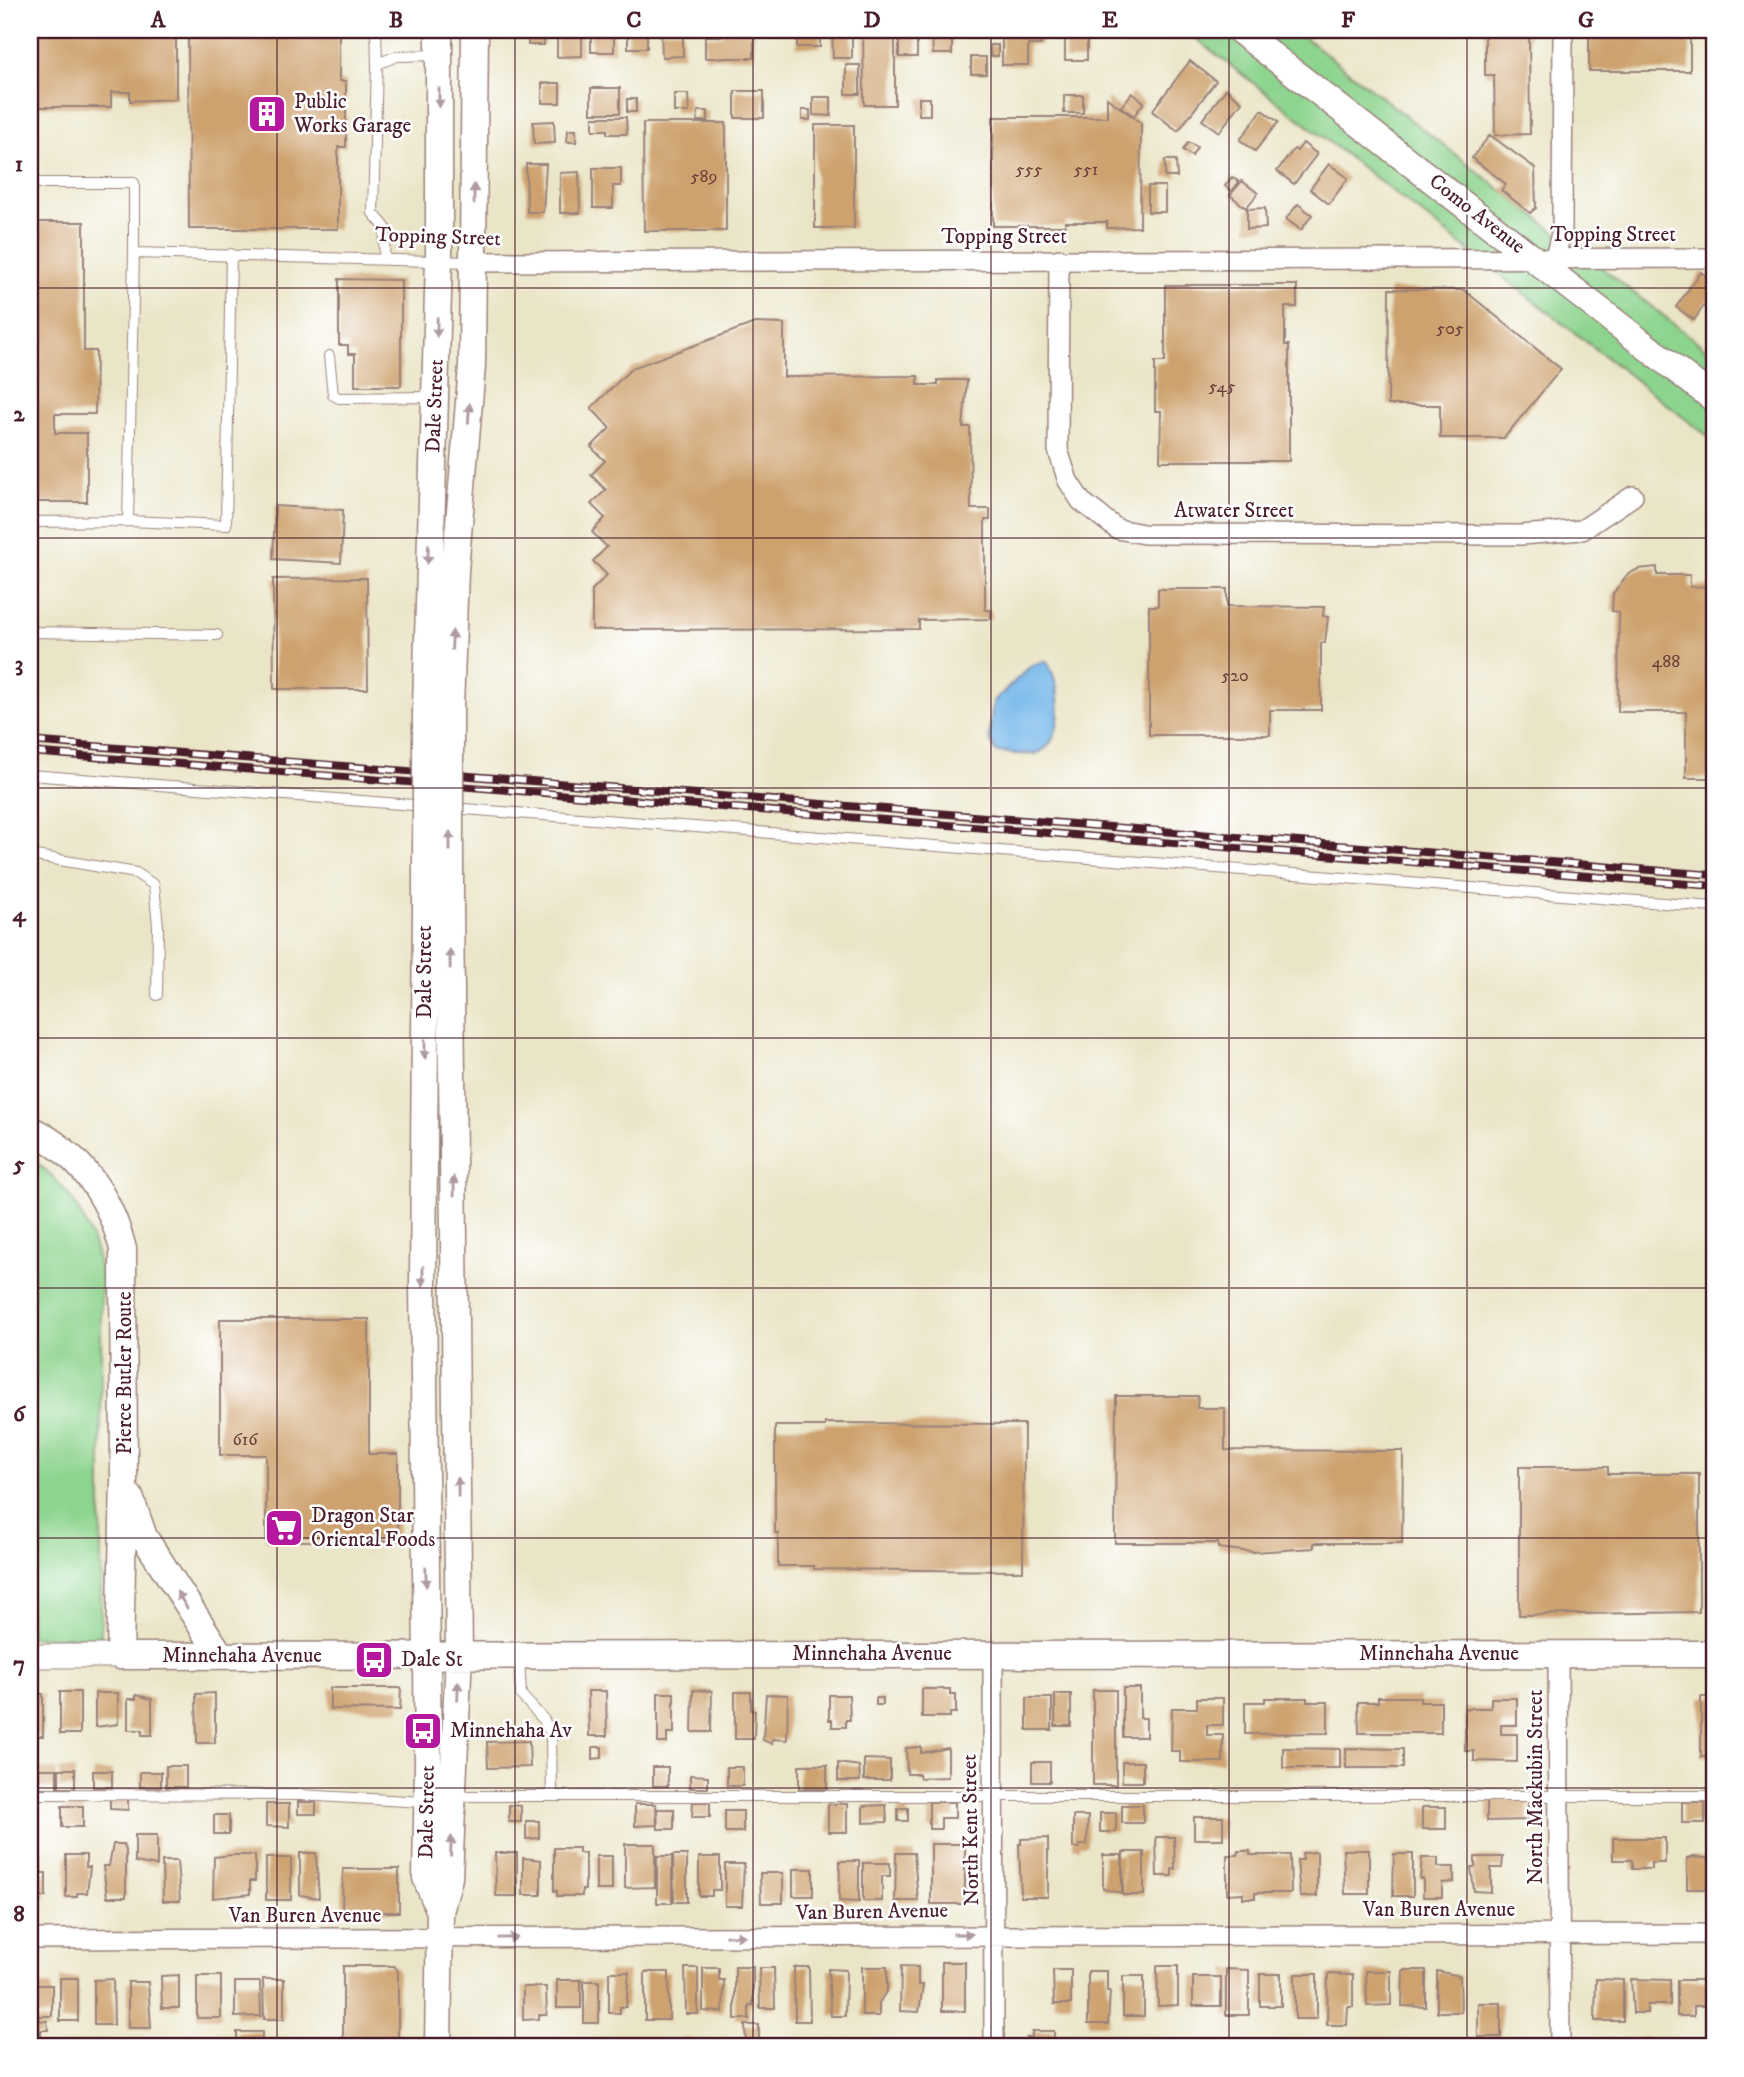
<svg xmlns="http://www.w3.org/2000/svg" width="1744" height="2077" viewBox="0 0 1744 2077" font-family="'IM FELL DW Pica',serif">
  <style>
    .green { fill: #8dd48e; stroke: #6c7a5c; stroke-width: 2 }
    .water { fill: #74b7ea; stroke: #5f6b8a; stroke-width: 2 }
    .building { fill: #cea26e }
    .lines { fill: none; stroke-linecap: round; stroke-linejoin: round }
    .service-casing { stroke: #9a827a; stroke-width: 12 }
    .minor-casing { stroke: #9a827a; stroke-width: 22 }
    .tertiary-casing { stroke: #9a827a; stroke-width: 25 }
    .secondary-casing { stroke: #9a827a; stroke-width: 29 }
    .service { stroke: #fff; stroke-width: 10 }
    .minor { stroke: #fff; stroke-width: 19 }
    .tertiary { stroke: #fff; stroke-width: 23 }
    .secondary { stroke: #fff; stroke-width: 26 }
    .rail-casing { stroke: #4a1f2b; stroke-width: 8 }
    .rail { stroke: #fff; stroke-width: 5; stroke-dasharray: 16; stroke-linecap: butt }
    .secondary-bridge-casing { stroke: #9a827a; stroke-width: 29; stroke-linecap: butt }
    .secondary-bridge { stroke: #fff; stroke-width: 26 }
    .oneway { fill: #ae9aa0 }
    .grid { fill: none; stroke: #4a1f2b; stroke-width: 2; stroke-opacity: 0.55 }
    .labels { text-anchor: middle; dominant-baseline: central; stroke-width: 5; stroke-linejoin: round; paint-order: stroke }
    .number-label { font-size: 18px; fill: #6b403c }
    .poi-label { font-size: 21px; fill: #4a1f2b; stroke: #fff; text-anchor: start }
    .street-label { font-size: 21px; fill: #4a1f2b; stroke: #fff }
    .neatline { fill: none; stroke: #4a1f2b; stroke-width: 2.5 }
    .grid-label { font-size: 23px; text-anchor: middle; font-weight: bold; fill: #4a1f2b }
  </style>
  <rect width="100%" height="100%" fill="#fff"/>
  <filter id="ink" filterUnits="userSpaceOnUse"><feTurbulence type="fractalNoise" baseFrequency=".0143" numOctaves="2"/><feDisplacementMap in="SourceGraphic" scale="14" xChannelSelector="R" yChannelSelector="G"/><feConvolveMatrix kernelMatrix="1 2 1 2 8 2 1 2 1" color-interpolation-filters="sRGB"/></filter>
  <filter id="wash" filterUnits="userSpaceOnUse"><feTurbulence type="fractalNoise" baseFrequency=".00686" numOctaves="4" result="noise"/><feDisplacementMap in="SourceGraphic" scale="28" xChannelSelector="R" yChannelSelector="G"/><feGaussianBlur stdDeviation="1.57" result="paint"/><feColorMatrix in="noise" values="0 0 0 0 0 0 0 0 0 0 0 0 0 0 0 0 0 1.4 0 .05"/><feComposite in="paint" operator="in"/></filter>
  <g filter="url(#wash)">
    <rect width="100%" height="100%" fill="#ebe5c8"/>
    <path class="green" d="M1185,30H1295L1714,355V441Z
      M30,1158C72,1187 91,1225 101,1274V1637H30Z"/>
    <path class="water" d="M1046,661C1061,680 1067,739 1040,752C1029,757 1008,752 996,752L989,738L993,702L1032,665Z"/>
    <g id="blocks">
      <path class="building" d="M30,30H176V99L130,101V92H111V107H33V140H30Z
        M188,30H339V81H346V147H338V229H189Z
        M528,30H544V45H528Z
        M557,30H582V56L557,57Z
        M591,30H614V52H591Z
        M628,30H647V48H628Z
        M661,30H683V56L662,57Z
        M797,30H820V47H797Z
        M832,30H852V58H833Z
        M863,30H895V105H864Z
        M899,30H917V57H899Z
        M932,30H952V54H933Z
        M1002,30H1041V45H1028V65H1002Z
        M1065,30H1087V60H1065Z
        M1485,30H1529L1530,134L1495,135L1494,75H1485Z
        M1589,30H1690V71H1589Z
        M722,31H754V58H705V36H722Z
        M990,45H998V56H991Z
        M971,57H986V74H971Z
        M1190,61L1216,81L1178,131L1152,111Z
        M846,65H860V94H846Z
        M542,83H560V103H542Z
        M591,88H620V113H591Z
        M1226,89L1242,102L1219,132L1202,120Z
        M735,91H764V118H735Z
        M1132,93L1144,102L1134,116L1121,107Z
        M674,94H688L689,112H674Z
        M1064,95H1083V113H1064Z
        M813,97H831V116L813,115Z
        M919,98H930V115H919Z
        M1107,98L1141,123L1140,227L1107,228V222H1065V226H993V117H1107Z
        M627,99H636V112H627Z
        M802,110H810V120H802Z
        M1262,110L1278,122L1255,151L1240,140Z
        M698,111H708V121H697Z
        M593,117H626L627,134H607V130H593Z
        M554,121L555,143L534,144L533,122Z
        M643,123H726V231H644Z
        M815,125H854V228H815Z
        M568,130H576V142H567Z
        M1490,135L1535,168L1536,208L1530,213L1501,190L1506,184L1472,158Z
        M1188,142L1197,147L1192,156L1183,150Z
        M1303,143L1317,154L1294,184L1277,171L1294,149L1297,151Z
        M1165,160H1176L1177,177H1165Z
        M526,164H546L543,212H527Z
        M1329,164L1348,178L1329,204L1310,189Z
        M593,168H621V186H613V208H593Z
        M579,172L580,213H560V173Z
        M1232,177L1239,182L1232,191L1225,186Z
        M1242,181L1258,193L1246,208L1230,195Z
        M1148,186H1165V212H1148Z
        M1298,204L1312,215L1301,230L1286,219Z
        M1265,208L1266,228L1247,229V209Z
        M30,222H84V351H96L95,414H55V433H87V502H30Z
        M1701,272L1714,282V291L1694,320L1676,307Z
        M339,279L401,280V386H355V354H348V345H339Z
        M1165,285H1297V307H1285V345H1289V461H1160L1161,411H1155V362H1165Z
        M1389,289L1464,290L1561,369L1504,438H1440V405H1388Z
        M755,323L784,324V377L918,376V385H938V380H967L963,427H970L971,509H990V520H985V610H991V619L919,620V629L592,630V590L607,575L593,561L607,547L592,532L605,518L591,504L606,490L591,475L605,461L591,447L610,428L591,408L632,368Z
        M275,506L343,510L341,563L273,559Z
        M1657,567V575H1690V587L1714,586V778H1686V712H1618L1619,612L1612,611L1613,594L1627,575L1638,569Z
        M367,578L368,689H274L273,579Z
        M1158,589H1227V606L1324,607L1323,616L1328,617L1325,643H1321V710H1270V735H1149V606H1158Z
        M220,1319H369V1454H398V1541H266V1455H220Z
        M1116,1396H1198L1197,1408H1225V1450L1403,1451L1402,1543H1314V1548L1253,1552L1218,1548V1543H1115Z
        M825,1423L1024,1424L1023,1571L814,1569V1566H778V1533H775V1426H825Z
        M1519,1467H1608V1474H1699V1612L1519,1615Z
        M330,1688H401L400,1710L330,1709Z
        M1123,1688H1140V1718H1146V1737H1123Z
        M922,1689H950V1694H956V1713H950V1717H922Z
        M693,1690L712,1691L711,1732H692Z
        M1093,1690H1116V1785H1093Z
        M588,1691H606L607,1736H589Z
        M60,1692H80V1734H60Z
        M735,1692H751V1710L755,1711L754,1739H735Z
        M95,1693H118V1724L95,1727Z
        M215,1693V1743H197L196,1694Z
        M658,1693H674V1733H667V1743H658Z
        M30,1694H43V1736H36V1743H30Z
        M766,1694L788,1695L787,1740L772,1739V1744L763,1740Z
        M1055,1694H1071V1726H1055Z
        M136,1695L152,1699V1735H142V1730H128V1699H136Z
        M829,1695H849L850,1720H846V1727H832V1720H829Z
        M1378,1697H1420V1702H1441V1733H1359L1358,1702H1378Z
        M1701,1697H1714V1757H1701Z
        M876,1698H883V1705H876Z
        M1027,1698H1052V1730H1027Z
        M1197,1698H1223V1725H1207V1735H1223V1762H1180V1751H1171L1172,1708H1197Z
        M1265,1698H1307V1702H1328V1733L1245,1734V1702H1265Z
        M1491,1698H1517V1725H1501V1734H1517V1762L1474,1761V1751H1465V1708H1491Z
        M529,1741L530,1767L488,1768L487,1742Z
        M593,1747H602V1758L593,1759Z
        M921,1747V1753L948,1748V1777L920,1778L919,1774H907L906,1748Z
        M1283,1748L1340,1749V1768H1283Z
        M1346,1748L1403,1749V1768H1346Z
        M864,1759L890,1760V1780H864Z
        M1032,1762H1050V1782H1032Z
        M1122,1762H1143V1782H1122Z
        M838,1763L859,1766L860,1781H838Z
        M799,1765H827V1789H799Z
        M166,1766H186V1787H166Z
        M653,1767H668V1786H653Z
        M727,1767H743V1786H727Z
        M39,1769H57V1788H39Z
        M59,1769H75V1788H59Z
        M93,1771H112V1787H93Z
        M140,1772H161V1787H140Z
        M690,1775L708,1776V1788H690Z
        M110,1798H128V1810L110,1809Z
        M1528,1799V1820L1487,1821V1800Z
        M298,1802H316V1814H298Z
        M693,1802H710V1817H692Z
        M929,1802H955V1818H941V1829H929Z
        M1682,1802H1705V1823H1682Z
        M266,1804H289V1827L266,1826Z
        M635,1804H656L657,1825L635,1826Z
        M828,1804H847V1832H828Z
        M509,1805L521,1806V1822H509Z
        M886,1805L887,1822L863,1823V1806Z
        M1122,1805H1143V1823H1122Z
        M62,1806H83V1827H62Z
        M1422,1807H1446V1829H1422Z
        M898,1808H908V1821H898Z
        M657,1809H674V1829H658Z
        M725,1811H743V1832H725Z
        M1100,1813H1116V1832H1100Z
        M214,1815H229V1834H214Z
        M1073,1816H1088L1087,1845H1079V1848H1073Z
        M1194,1817H1223V1839H1194Z
        M526,1821H539V1838L526,1839Z
        M135,1835H157V1866L135,1862Z
        M1156,1837H1174L1175,1869H1172V1876H1157Z
        M1048,1838V1897H1021L1019,1844H1021V1839Z
        M1613,1838H1665V1863H1651V1869H1632V1860H1613Z
        M113,1844H124L126,1851V1897H107L103,1866H109Z
        M625,1844H655V1887L625,1888Z
        M931,1844H965V1904H931Z
        M554,1848H579V1853H585V1890H582V1896H557V1891H554Z
        M1343,1850H1369V1894H1345Z
        M1238,1851H1250V1855H1290L1291,1893H1255V1898H1243V1893L1227,1894V1855H1238Z
        M1123,1852H1144V1895H1123Z
        M1317,1852V1896L1300,1897L1297,1860H1303L1302,1853Z
        M300,1853H316L319,1898L300,1895Z
        M495,1853H517V1896H496Z
        M896,1853H914L918,1901H895Z
        M1394,1854H1413V1896H1393Z
        M66,1855H86V1867H90L87,1893H77V1897H66Z
        M232,1855H255V1881H250V1894L213,1898L214,1857Z
        M673,1855H687V1902H674Z
        M1103,1855H1122V1893L1103,1889Z
        M596,1856H612V1890H596Z
        M657,1856H672V1903H657Z
        M699,1857H720V1890H712V1896H699Z
        M1475,1857H1503L1502,1868H1491V1892L1474,1891L1471,1867H1475Z
        M1694,1857L1714,1859V1889H1687V1859Z
        M266,1858H291V1900H266Z
        M523,1858L541,1860V1895H523Z
        M1422,1858H1438V1867H1454V1882L1442,1883V1897H1423V1879H1420Z
        M30,1859H41V1873H46V1897H30Z
        M162,1861H177L180,1901H163Z
        M840,1861H859V1902L839,1901Z
        M863,1863H890V1876H882V1901H863Z
        M725,1864H744L742,1906H725Z
        M343,1869H399V1912H342Z
        M793,1869H813V1896H793Z
        M760,1873H783V1903H761Z
        M942,1962H965V2011H942Z
        M343,1966H394L398,1971V2045H343Z
        M901,1966L918,1967V1985H923L919,2012L900,2011Z
        M1157,1966H1178V2005L1158,2006Z
        M735,1967H753V2005H749V2019H735Z
        M794,1967H809L810,2021H795Z
        M862,1967H887V1990L879,2003V2016H862Z
        M685,1968H698V2014H686Z
        M703,1968H719V1980H724L723,2012L703,2011Z
        M759,1968H774L775,2008H760Z
        M828,1969L846,1970L845,2016H831Z
        M1226,1969L1249,1970V2015H1226Z
        M1053,1970H1071V2004H1054Z
        M1403,1970H1426V2007L1402,2006Z
        M1088,1971H1107V1991H1110L1108,2024H1088Z
        M1366,1971H1391V2005L1367,2006Z
        M1437,1971L1460,1976L1461,2012H1437Z
        M609,1972H629L626,2007H620V2013H609Z
        M645,1972H669V2020H645Z
        M1260,1974H1281V2006H1260Z
        M1295,1974H1317V2019H1295Z
        M1328,1974L1353,1975V2007H1348L1347,2025H1327Z
        M179,1975V2008H162L161,1976Z
        M197,1976H221V2018H197Z
        M1123,1976H1144V2016H1123Z
        M1193,1977H1221V2006H1193Z
        M60,1978H78V2021H60Z
        M113,1979L114,2025H94V1980Z
        M263,1979H284V2019H264Z
        M1596,1979L1623,1980V2021H1595Z
        M1631,1979L1670,1980V2005H1647V2013H1633Z
        M557,1980H581V2008H557Z
        M1677,1980H1714V2006H1694V2016H1677Z
        M584,1981H599V2023H584Z
        M128,1982H148L151,2028H128Z
        M235,1982H260L261,2016L235,2017Z
        M30,1985H52V2016H30Z
        M523,1987H546L547,2015H539V2019L523,2020Z
        M1478,2003H1501V2037H1478Z
        M30,2020L47,2021L48,2030H41V2036H30Z
        M745,2025H759V2047H746Z
        M1032,2031H1054V2047H1026L1027,2037H1032Z
        M237,2032H262V2047H237Z
        M679,2039H694V2047H679Z
        M1603,2039H1626V2047H1603Z
        M1630,2039H1651V2047H1630Z
        M649,2040H672V2047H649Z
        M527,2041H537V2047H527Z
        M862,2041H881V2047H862Z
        M1338,2041L1359,2042V2047H1337Z
        M1441,2041L1461,2042V2047H1440Z
        M170,2042H193V2047H170Z
        M702,2042H721V2047H702Z
        M1144,2042L1157,2043V2047H1144Z
        M1675,2042L1696,2043V2047H1675Z
        M1110,2043V2047H1091L1090,2044Z
        M1318,2043V2047H1298V2044Z
        M198,2044H213V2047H198Z"/>
    </g>
  </g>
  <g filter="url(#ink)">
    <use href="#blocks" fill-opacity="0" stroke="#9a827a" stroke-width="2"/>
    <g class="lines">
      <g class="service-casing">
        <path id="service" d="M376,30L377,64
          M30,183H134V253L470,262
          M134,253L128,521L226,525L231,254
          M384,258L385,227L373,213L377,64L397,56L438,55
          M329,356L333,395L339,398L432,397
          M30,522L128,521
          M30,632L217,635
          M30,775L426,806
          M452,808L1714,907
          M30,855L136,873L154,885L158,926L157,995
          M519,1657L521,1695L544,1720L551,1735L552,1796
          M30,1794L300,1795L424,1802
          M454,1796H1714"/>
      </g>
      <g class="minor-casing">
        <path id="minor" d="M1555,258L1562,229L1563,30
          M1059,259L1058,450L1068,481L1081,501L1117,529L1144,534L1521,535L1582,530L1633,496
          M474,262L1714,258
          M1558,1653L1560,2047
          M993,1655L994,2047
          M30,1939L1714,1934"/>
      </g>
      <g class="tertiary-casing">
        <path id="tertiary" d="M30,1656H120"/>
      </g>
      <g class="secondary-casing">
        <path id="secondary" d="M1239,30L1714,399
          M426,707L439,259V30
          M450,708L455,571L472,366L475,30
          M426,907L423,1283L428,1764L426,1878L440,1912
          M30,1129C81,1155 109,1195 123,1249L124,1479L120,1656L1714,1654
          M130,1497L144,1537L221,1656
          M438,2047L440,1912L449,1878L459,1653L450,909"/>
      </g>
      <use href="#service" class="service"/>
      <use href="#minor" class="minor"/>
      <use href="#tertiary" class="tertiary"/>
      <use href="#secondary" class="secondary"/>
      <g class="rail-casing">
        <path id="rail" d="M30,741L1714,875
          M30,752L1714,886"/>
      </g>
      <use href="#rail" class="rail"/>
      <g class="secondary-bridge-casing">
        <path id="secondary-bridge" d="M426,907V707
          M450,909V708"/>
      </g>
      <use href="#secondary-bridge" class="secondary-bridge"/>
    </g>
    <defs><path id="oneway-solid" d="M-6-.8H1V-3.2L6.5 0L1 3.2V.8H-6Z" transform="scale(1.75)"/></defs>
    <g class="oneway">
      <use href="#oneway-solid" transform="translate(439 98) rotate(90)"/>
      <use href="#oneway-solid" transform="translate(474 194) rotate(-90)"/>
      <use href="#oneway-solid" transform="translate(437 327) rotate(91)"/>
      <use href="#oneway-solid" transform="translate(469 413) rotate(-86)"/>
      <use href="#oneway-solid" transform="translate(428 554) rotate(93)"/>
      <use href="#oneway-solid" transform="translate(452 640) rotate(-88)"/>
      <use href="#oneway-solid" transform="translate(450 841) rotate(-90)"/>
      <use href="#oneway-solid" transform="translate(450 959) rotate(-91)"/>
      <use href="#oneway-solid" transform="translate(425 1049) rotate(90)"/>
      <use href="#oneway-solid" transform="translate(454 1186) rotate(-91)"/>
      <use href="#oneway-solid" transform="translate(423 1276) rotate(90)"/>
      <use href="#oneway-solid" transform="translate(458 1487) rotate(-91)"/>
      <use href="#oneway-solid" transform="translate(426 1577) rotate(89)"/>
      <use href="#oneway-solid" transform="translate(182 1600) rotate(-122)"/>
      <use href="#oneway-solid" transform="translate(458 1691) rotate(-88)"/>
      <use href="#oneway-solid" transform="translate(451 1846) rotate(-87)"/>
      <use href="#oneway-solid" transform="translate(963 1934)"/>
      <use href="#oneway-solid" transform="translate(735 1936) rotate(-1)"/>
      <use href="#oneway-solid" transform="translate(508 1938) rotate(-1)"/>
    </g>
  </g>
  <path class="grid" d="M277,30V2047M515,30V2047M753,30V2047M991,30V2047M1229,30V2047M1467,30V2047M30,288H1714M30,538H1714M30,788H1714M30,1038H1714M30,1288H1714M30,1538H1714M30,1788H1714"/>
  <defs>
    <g id="building-square" transform="scale(2.0125)"><rect x="-9" y="-9" width="18" height="18" rx="4" fill="#b5179e" stroke="#fff"/><path d="M-4-6H4V6H1V3H-1V6H-4ZM-2.5-4.3h1.7v1.8h-1.7ZM.8-4.3h1.7v1.8H.8ZM-2.5-1h1.7V.8h-1.7ZM.8-1h1.7V.8H.8Z" fill="#fff"/></g>
    <g id="supermarket-square" transform="scale(2.0125)"><rect x="-9" y="-9" width="18" height="18" rx="4" fill="#b5179e" stroke="#fff"/><path d="M-6-5.5h2.5l.6 2H6L4.5 2H-2.5L-4.4-4H-6ZM-1.5 3.2a1.3 1.3 0 1 0 .1 0ZM3 3.2a1.3 1.3 0 1 0 .1 0Z" fill="#fff"/></g>
    <g id="bus-square" transform="scale(2.0125)"><rect x="-9" y="-9" width="18" height="18" rx="4" fill="#b5179e" stroke="#fff"/><path d="M-5-6H5V4H4V6H2V4H-2V6H-4V4H-5ZM-3.5-4V0h7V-4ZM-3.5 1.2v1.5H-2V1.2ZM2 1.2v1.5H3.5V1.2Z" fill="#fff"/></g>
  </defs>
  <g fill-rule="evenodd">
    <use href="#building-square" x="267" y="114"/>
    <use href="#supermarket-square" x="284" y="1528"/>
    <use href="#bus-square" x="374" y="1660"/>
    <use href="#bus-square" x="423" y="1731"/>
  </g>
  <g class="labels">
    <g class="number-label">
      <text x="1029" y="170">555</text>
      <text x="1086" y="170">551</text>
      <text x="704" y="177">589</text>
      <text x="1450" y="329">505</text>
      <text x="1222" y="387">545</text>
      <text x="1666" y="662">488</text>
      <text x="1235" y="676">520</text>
      <text x="245" y="1440">616</text>
    </g>
    <g class="poi-label">
      <text x="294" y="102">Public<tspan x="294" dy="24">Works Garage</tspan></text>
      <text x="311" y="1516">Dragon Star<tspan x="311" dy="24">Oriental Foods</tspan></text>
      <text x="401" y="1660">Dale St</text>
      <text x="450" y="1731">Minnehaha Av</text>
    </g>
    <g class="street-label">
      <text transform="translate(1477 214) rotate(38)">Como Avenue</text>
      <text x="1613" y="235">Topping Street</text>
      <text transform="translate(438 237) rotate(2)">Topping Street</text>
      <text x="1004" y="237">Topping Street</text>
      <text transform="translate(435 406) rotate(-88)">Dale Street</text>
      <text x="1234" y="511">Atwater Street</text>
      <text transform="translate(425 972) rotate(-90)">Dale Street</text>
      <text transform="translate(125 1373) rotate(-90)">Pierce Butler Route</text>
      <text x="872" y="1654">Minnehaha Avenue</text>
      <text x="1439" y="1654">Minnehaha Avenue</text>
      <text x="242" y="1656">Minnehaha Avenue</text>
      <text transform="translate(1536 1787) rotate(-90)">North Mackubin Street</text>
      <text transform="translate(427 1812) rotate(-89)">Dale Street</text>
      <text transform="translate(971 1830) rotate(-91)">North Kent Street</text>
      <text x="1439" y="1910">Van Buren Avenue</text>
      <text transform="translate(872 1912) rotate(-1)">Van Buren Avenue</text>
      <text x="305" y="1916">Van Buren Avenue</text>
    </g>
  </g>
  <rect width="1744" height="2077" fill="none" stroke="#fff" stroke-width="77"/>
  <rect x="38" y="38" width="1668" height="2000" class="neatline"/>
  <g class="grid-label">
    <text x="158" y="27">A</text>
    <text x="396" y="27">B</text>
    <text x="634" y="27">C</text>
    <text x="872" y="27">D</text>
    <text x="1110" y="27">E</text>
    <text x="1348" y="27">F</text>
    <text x="1586" y="27">G</text>
    <text x="19" y="171">1</text>
    <text x="19" y="421">2</text>
    <text x="19" y="671">3</text>
    <text x="19" y="921">4</text>
    <text x="19" y="1171">5</text>
    <text x="19" y="1421">6</text>
    <text x="19" y="1671">7</text>
    <text x="19" y="1921">8</text>
  </g>
</svg>
